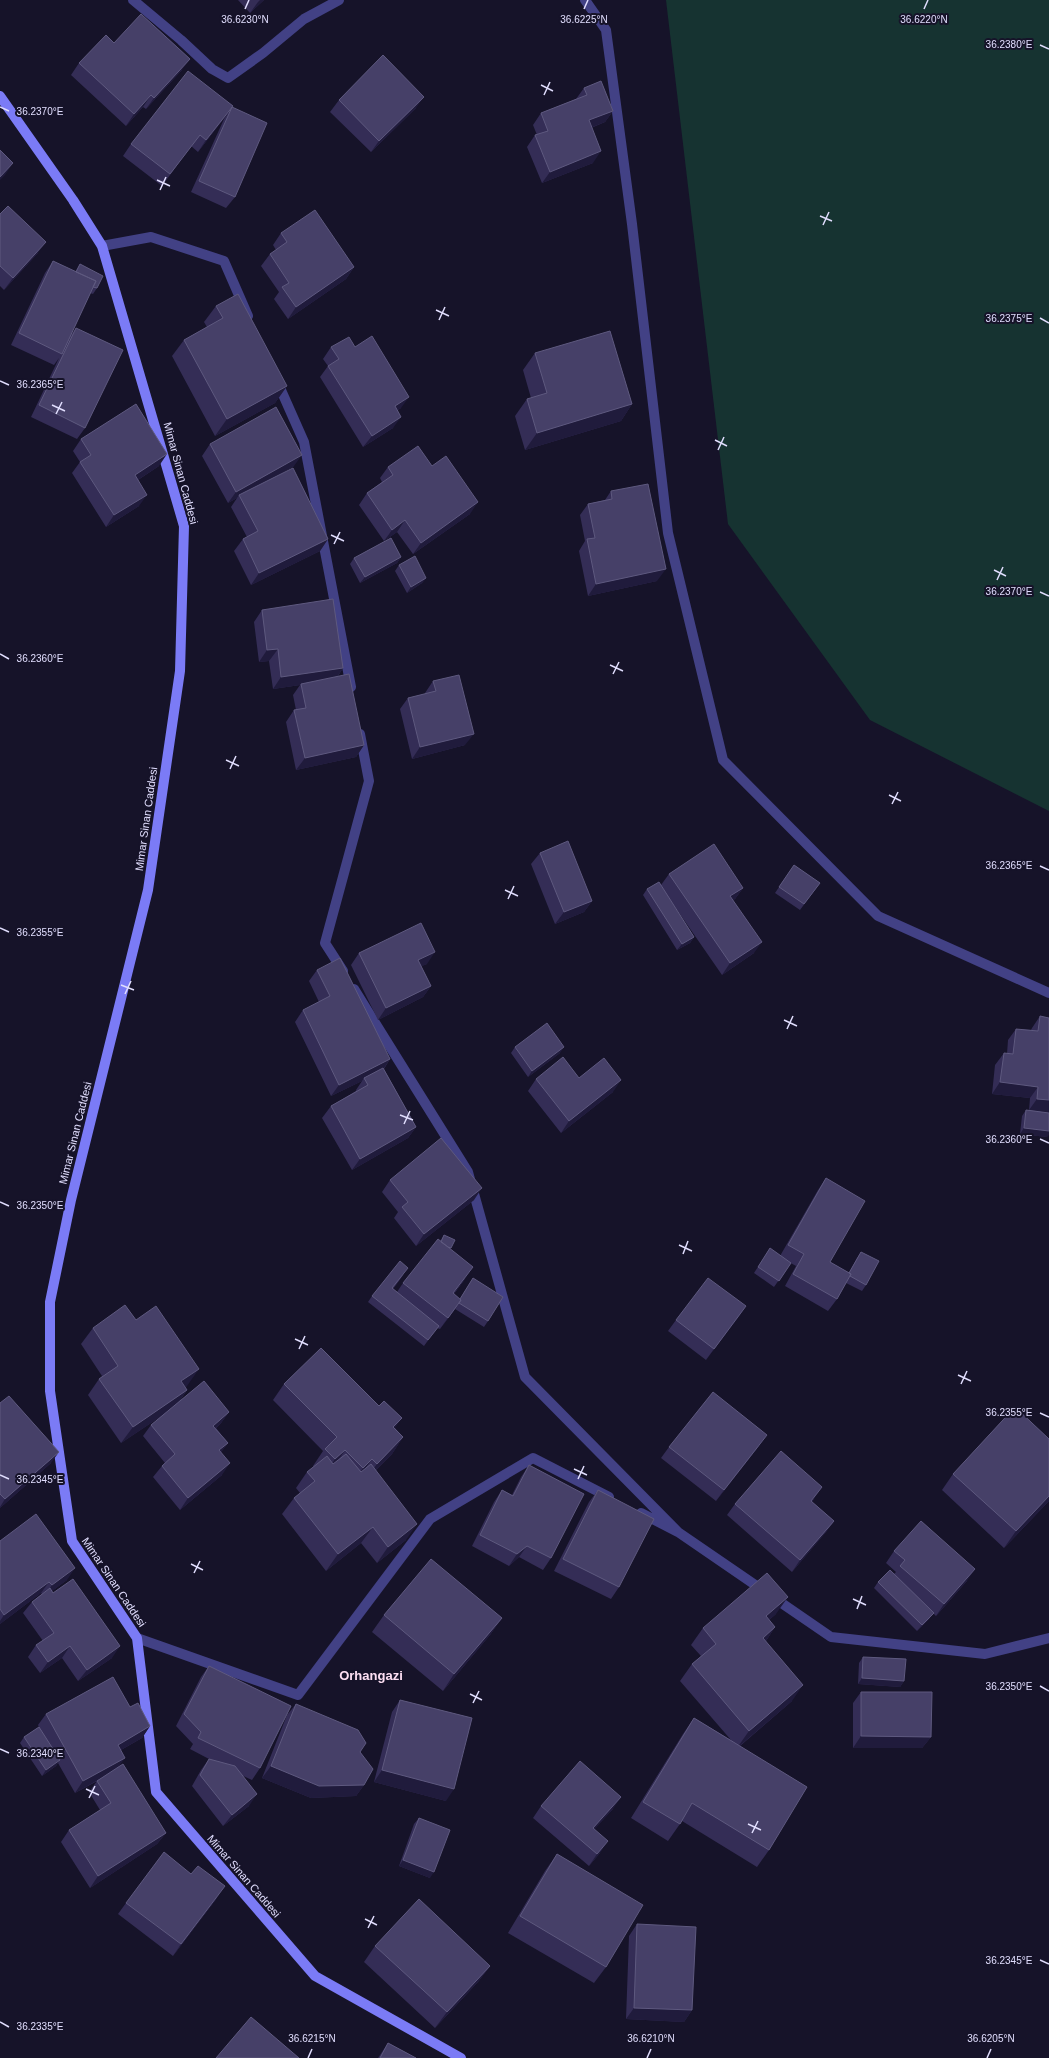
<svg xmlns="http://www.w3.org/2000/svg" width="1049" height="2058" viewBox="0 0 1049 2058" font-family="Arial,sans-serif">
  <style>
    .green { fill: #163331 }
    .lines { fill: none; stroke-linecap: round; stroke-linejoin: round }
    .street { stroke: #424185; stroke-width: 10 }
    .secondary { stroke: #7b7bf6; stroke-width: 10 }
    .wall { fill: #342d56 }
    .shaded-wall { fill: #201b3c }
    .building { fill: #464068; stroke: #5e597f }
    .ticks { fill: none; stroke: #e0ddfd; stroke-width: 1.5 }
    .labels { text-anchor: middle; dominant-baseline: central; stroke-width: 4; stroke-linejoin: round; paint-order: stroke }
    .street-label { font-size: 11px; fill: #e0ddfd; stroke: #161329 }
    .quarter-label { font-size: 13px; font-weight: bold; fill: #fddff3; stroke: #161329 }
    .ticks-label { font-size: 10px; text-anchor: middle; fill: #e0ddfd; stroke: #161329; stroke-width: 4; stroke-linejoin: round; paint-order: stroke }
  </style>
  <rect width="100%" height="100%" fill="#161329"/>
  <path class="green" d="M666,0H1049V811L870,720L728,524Z"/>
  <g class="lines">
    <path class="street" d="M133,0L181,40L212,69L228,78L263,53L304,19L339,0
      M585,0L606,30L632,224L668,533L723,760L878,916L1049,993
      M102,246L151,237L224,261L248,316
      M277,381L304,442L351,687
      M343,971L325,943L369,781L360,734
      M354,989L468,1172L525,1377L678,1532
      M641,1513L678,1532L831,1637L985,1654L1049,1638
      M137,1638L298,1695L430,1519L533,1458L609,1497"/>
    <path class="secondary" d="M0,96L73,200L102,246L184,526L180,671L148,890L71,1200L50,1302V1391L72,1541L137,1638L156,1792L315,1976L461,2058"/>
  </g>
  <path class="wall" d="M238,0H264L250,13Z
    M114,43L182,70L146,109L143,107L126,126L71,75L79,63Z
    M584,88L613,111L605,122L591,128L593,163L542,183L527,147L535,135H537L533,125L541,113L576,99Z
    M339,100L416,108L371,152L330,112Z
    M233,106L225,117L198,152L191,146L162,186L123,156L131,144Z
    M232,107L235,197L226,208L191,192L224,119Z
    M0,214L38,253L4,290L0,286Z
    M281,233L354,267L346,279L288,319L274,299L279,292L261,266L270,254L276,250L273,245Z
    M53,261L75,272L80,264L97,288L93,294L90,293L70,336L76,328L85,428L77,439L31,417L59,358L54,365L11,345L45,273Z
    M216,306L287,386L275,403L215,436L172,356L184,340L207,327L204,322Z
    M331,347H355L401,408L398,410L393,428L363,447L320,377L328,366L323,359Z
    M535,353L632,404L621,421L525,450L515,416L527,399L531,398L523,370Z
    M81,439L159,466L138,480L139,506L106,527L72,473L80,462L73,451Z
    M210,444L294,466L275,477L328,539L320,551L251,585L234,551L243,539L247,537L231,507L237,498L228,503L202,456Z
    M432,466L470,514L413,554L397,532L384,541L359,505L367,493L382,482L380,478L388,467Z
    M611,491L657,581L588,596L579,551L585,541L580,515L588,504L605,500Z
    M401,557L397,563L360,583L350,564L354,558Z
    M399,565L426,578L422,583L407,593L395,571Z
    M262,610L343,668L338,676L364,745L356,757L296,770L286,722L294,710H296L293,695L300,685L273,689L269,661L259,662L254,622Z
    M433,681L465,745L412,759L400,709L408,698L425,694V693Z
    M540,853L592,901L584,912L555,924L531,864Z
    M794,865L820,883L800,910L775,893Z
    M669,874L743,888L735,899L733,900L754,953L722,975L666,894L694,937L690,943L677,950L643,895L647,889L661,885Z
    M359,953L427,964L421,966L431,986L423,997L378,1020L351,965Z
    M317,970L390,1059L384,1069L416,1127L408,1138L352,1170L322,1118L331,1106L356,1091V1090L362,1081L331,1096L295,1022L303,1010L319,1002L309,981Z
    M1040,1016L1047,1137L1020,1134L1022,1116L1026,1110H1029L1030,1098L992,1094L995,1065L1004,1053L1007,1054L1008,1040L1016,1029L1031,1030L1032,1028Z
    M515,1047L560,1053L528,1077L511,1053Z
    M579,1078L613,1092L561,1133L528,1091L536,1079Z
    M826,1178L830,1262L849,1273L857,1258L861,1252L866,1285L862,1291L846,1283L837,1299L828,1311L785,1286L796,1266L789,1262L791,1263L774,1287L754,1273L770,1248L780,1256L818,1190Z
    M390,1180L474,1200L416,1246L394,1218L398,1212L382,1192Z
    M444,1235L465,1279L454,1294L460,1299L473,1278L488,1321L484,1327L455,1309L440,1329L437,1328L424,1346L368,1302L372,1296L404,1274L393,1289L397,1292L403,1283L440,1241Z
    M746,1306L706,1360L668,1331L676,1320Z
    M93,1328L187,1386L185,1387L187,1390L179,1402L229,1412L221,1423L216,1428L228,1443L221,1452L222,1475L180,1510L153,1477L162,1466L165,1463L143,1436L151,1425L163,1415L121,1443L88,1395L99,1379L102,1376L81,1344Z
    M284,1384L395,1428L403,1437L392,1454L376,1470L406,1540L377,1563L361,1543L326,1571L282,1514L294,1498L300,1493L296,1488L307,1472L314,1466H313L323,1451L273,1400Z
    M0,1403L51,1463L0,1508Z
    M759,1446L716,1501L661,1458L669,1447Z
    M529,1465L551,1558L543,1570L519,1557L509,1566L472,1546L494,1502L502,1490L512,1495L521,1477Z
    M953,1474L1049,1501L1004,1548L942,1490Z
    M598,1490L619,1587L611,1599L554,1571L589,1502Z
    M814,1499L812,1502L834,1521L826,1532L792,1572L727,1515L735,1504Z
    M0,1541L67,1580L52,1591L53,1593L112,1658L78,1681L62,1658L40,1673L28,1657L36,1645L43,1641L23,1613L32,1602L42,1594L41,1593L0,1624Z
    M894,1551L967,1581L936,1616L933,1613L929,1619L917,1631L874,1588L878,1582L894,1574L896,1572L886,1563Z
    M776,1614L769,1620L775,1627L766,1641L792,1701L740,1746L769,1850L757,1867L682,1821L668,1841L631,1818L683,1734L694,1718L731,1740L680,1681L692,1664L701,1656L691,1645L703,1628Z
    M384,1615L502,1618L490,1635L443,1691L372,1632Z
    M863,1657L904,1681L900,1687L858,1684L859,1663Z
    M209,1666L260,1768L252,1780L241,1775L249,1806L223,1826L192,1786L201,1770L209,1759L190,1749L193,1744L176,1726L201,1677Z
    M861,1692L931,1737L922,1748H853V1703Z
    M400,1700L446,1801L374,1782L392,1712Z
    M296,1704L364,1785L356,1796L311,1798L262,1778L287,1715Z
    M130,1707L150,1726L142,1738L121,1750L119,1767L166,1833L157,1844L90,1888L61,1842L69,1830L100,1810L89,1792L97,1781L101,1779L75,1793L58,1763L56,1766L42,1776L20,1743L24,1737L39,1727L38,1725L46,1714Z
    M541,1806L613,1809L594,1829L600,1853L589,1866L533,1818Z
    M419,1818L430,1878L399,1866L414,1824Z
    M557,1854L606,1967L594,1983L508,1933L545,1871Z
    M191,1874L217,1898L173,1956L118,1914L126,1903Z
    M637,1924L692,2010L684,2022L626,2019L629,1936Z
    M375,1946L490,1966L478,1982L435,2028L364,1962Z
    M388,2043L416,2058H378Z"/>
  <path class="shaded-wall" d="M260,0H264L250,13L258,2Z
    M190,59L182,70L146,109L154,98Z
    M151,95L143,107L126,126L134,114Z
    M424,97L416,108L371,152L379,141Z
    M233,106L225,117L198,152L206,140Z
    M613,111L605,122L580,132L589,120Z
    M601,151L593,163L542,183L550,172Z
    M13,163L5,175L0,180V177Z
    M46,242L38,253L4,290L13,278Z
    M354,267L346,279L288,319L296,307Z
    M287,386L275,403L215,436L227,419Z
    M409,397L401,408L387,417L395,406Z
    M632,404L621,421L525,450L537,433Z
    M401,417L393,428L363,447L372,436Z
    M167,454L159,466L127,487L135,475Z
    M302,455L294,466L240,497L239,495L237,498L228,503L236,492Z
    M147,495L139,506L106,527L114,515Z
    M478,502L470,514L413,554L421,543Z
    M405,520L397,532L384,541L392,530Z
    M328,539L320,551L251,585L259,573Z
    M401,557L397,563L360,583L365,577Z
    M666,569L657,581L588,596L596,584Z
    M426,578L422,583L407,593L411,587Z
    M278,649L269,661L259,662L267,650Z
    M343,668L335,680L301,684L300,685L273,689L281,677Z
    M474,734L465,745L412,759L420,747Z
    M364,745L356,757L296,770L305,758Z
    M743,888L735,899L722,908L730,896Z
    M592,901L584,912L555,924L564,912Z
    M694,937L690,943L677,950L682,944Z
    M762,942L754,953L722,975L730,963Z
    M435,952L427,964L410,972L418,960Z
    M431,986L423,997L378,1020L386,1008Z
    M564,1047L560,1053L528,1077L532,1071Z
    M390,1059L382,1071L364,1078L362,1081L331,1096L339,1085Z
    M621,1080L613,1092L561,1133L569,1121Z
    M1000,1082L1038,1087L1030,1098L992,1094Z
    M1037,1099L1049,1100V1113L1029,1110Z
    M416,1127L408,1138L352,1170L360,1159Z
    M1024,1128L1049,1131V1135L1047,1137L1020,1134Z
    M482,1188L474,1200L416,1246L424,1234Z
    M473,1267L465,1279L445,1305L453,1293Z
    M461,1300L453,1312L440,1329L448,1318Z
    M746,1306L738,1318L706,1360L714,1349Z
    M199,1369L187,1386L169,1398L181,1381Z
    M187,1390L175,1407L121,1443L133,1427Z
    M229,1412L221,1423L205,1437L213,1426Z
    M402,1418L390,1435L393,1427Z
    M767,1435L759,1446L716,1501L724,1490Z
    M403,1437L392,1454L365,1480L377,1464Z
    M228,1443L219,1455V1450Z
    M345,1450L334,1467L324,1476L335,1459Z
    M59,1452L51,1463L0,1508V1507L5,1499Z
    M372,1459L360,1476L352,1484L363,1468Z
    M230,1463L222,1475L180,1510L188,1498Z
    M822,1487L814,1499L802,1512L811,1501Z
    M1049,1496V1501L1004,1548L1016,1531Z
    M834,1521L826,1532L792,1572L800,1560Z
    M417,1524L406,1540L377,1563L388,1547Z
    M373,1527L361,1543L326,1571L338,1554Z
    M527,1546L519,1557L509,1566L517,1554Z
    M75,1568L67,1580L44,1597L52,1585Z
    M975,1569L967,1581L936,1616L944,1604Z
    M49,1582L41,1593L0,1624V1621L4,1615Z
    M788,1597L776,1614L754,1633L766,1616Z
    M934,1613L929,1619L917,1631L922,1625Z
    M502,1618L490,1635L443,1691L454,1674Z
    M775,1627L764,1644L763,1638Z
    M70,1646L62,1658L40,1673L48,1662Z
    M120,1646L112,1658L78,1681L87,1670Z
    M862,1678L904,1681L900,1687L858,1684Z
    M803,1685L792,1701L737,1748L749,1731Z
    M150,1726L142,1738L110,1756L118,1745Z
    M861,1736L931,1737L922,1748H853Z
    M125,1758L117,1769L75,1793L83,1781Z
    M60,1760L56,1766L42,1776L46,1770Z
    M271,1766L364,1785L356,1796L311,1798L262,1778Z
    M382,1770L454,1789L446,1801L374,1782Z
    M257,1794L249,1806L223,1826L232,1815Z
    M621,1797L613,1809L585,1840L593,1828Z
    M166,1833L157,1844L90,1888L98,1876Z
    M608,1841L600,1853L589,1866L597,1854Z
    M403,1860L434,1872L430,1878L399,1866Z
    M225,1886L217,1898L173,1956L181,1944Z
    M490,1966L478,1982L435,2028L447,2012Z
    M634,2008L692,2010L684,2022L626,2019Z"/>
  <path class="building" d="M141,14L190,59L154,98L151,95L134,114L79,63L106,35L114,43Z
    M383,55L424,97L379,141L339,100Z
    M188,71L233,106L206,140L200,135L170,174L131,144Z
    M601,81L613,111L589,120L601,151L550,172L535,135L548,131L541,113L587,95L584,88Z
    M232,107L267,123L235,197L199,181Z
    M0,150L13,163L0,177Z
    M8,206L46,242L13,278L0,266V214Z
    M315,210L354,267L296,307L282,287L289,283L270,254L287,242L281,233Z
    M53,261L96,281L62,354L19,333Z
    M80,264L103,276L97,288L93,287L96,281L76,272Z
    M238,294L287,386L227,419L184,340L223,318L216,306Z
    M76,328L123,350L85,428L39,405Z
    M610,331L632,404L537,433L527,399L547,393L535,353Z
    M372,336L409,397L395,406L401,417L372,436L328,366L339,359L331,347L349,337L355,347Z
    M136,404L167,454L135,475L147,495L114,515L80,462L91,455L81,439Z
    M276,407L302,455L236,492L210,444Z
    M418,446L432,466L446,456L478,502L421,543L405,520L392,530L367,493L393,475L388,467Z
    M293,468L328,539L259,573L243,539L258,531L239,495Z
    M648,484L666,569L596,584L587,539L595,538L588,504L612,499L611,491Z
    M391,538L401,557L365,577L354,558Z
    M415,556L426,578L411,587L399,565Z
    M333,599L343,668L281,677L278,649L267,650L262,610Z
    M349,674L364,745L305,758L294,710L306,708L301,684Z
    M459,675L474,734L420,747L408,698L436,691L433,681Z
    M568,841L592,901L564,912L540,853Z
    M714,844L743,888L730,896L762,942L730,963L669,874Z
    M794,865L820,883L804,904L779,887Z
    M659,882L694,937L682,944L647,889Z
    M421,923L435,952L418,960L431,986L386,1008L359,953Z
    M340,958L390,1059L339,1085L303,1010L330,996L317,970Z
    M1040,1016L1049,1018V1100L1037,1099L1038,1087L1000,1082L1004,1053L1013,1054L1016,1029L1038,1031Z
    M547,1023L564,1047L532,1071L515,1047Z
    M563,1057L579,1078L604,1058L621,1080L569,1121L536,1079Z
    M383,1068L416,1127L360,1159L331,1106L368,1085L364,1078Z
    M1026,1110L1049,1113V1131L1024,1128Z
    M441,1138L482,1188L424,1234L402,1207L408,1202L390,1180Z
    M826,1178L865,1201L830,1262L851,1274L837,1299L793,1274L804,1254L788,1245Z
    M444,1235L455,1240L451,1248L448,1247L441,1242Z
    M438,1239L473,1267L453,1293L461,1300L448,1318L403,1283Z
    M770,1248L791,1263L779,1281L758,1267Z
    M861,1252L879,1261L866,1285L850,1276L851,1274L849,1273Z
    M400,1261L408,1268L392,1288L439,1326L428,1340L372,1296Z
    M473,1278L503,1297L488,1321L459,1303L461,1300L460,1299Z
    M708,1278L746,1306L714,1349L676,1320Z
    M125,1305L136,1320L156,1306L199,1369L181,1381L187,1390L133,1427L99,1379L118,1366L93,1328Z
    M321,1348L379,1406L384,1401L402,1418L393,1427L403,1437L377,1464L372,1459L363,1468L345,1450L335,1459L325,1449L337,1437L284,1384Z
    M204,1381L229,1412L213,1426L228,1443L219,1450L230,1463L188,1498L162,1466L175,1454L151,1425Z
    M713,1392L767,1435L724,1490L669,1447Z
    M9,1396L59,1452L5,1499L0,1494V1403Z
    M1015,1407L1049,1439V1496L1016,1531L953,1474Z
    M781,1451L822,1487L811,1501L834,1521L800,1560L735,1504Z
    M346,1454L361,1472L371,1464L417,1524L388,1547L373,1527L338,1554L294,1498L315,1481L307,1472L327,1456L333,1464Z
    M529,1465L584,1494L551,1558L527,1546L517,1554L480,1535L502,1490L513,1496Z
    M598,1490L654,1519L619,1587L563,1559Z
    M36,1514L75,1568L52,1585L49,1582L4,1615L0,1609V1541Z
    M921,1521L975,1569L944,1604L900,1566L905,1560L894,1551Z
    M431,1559L502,1618L454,1674L384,1615Z
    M890,1570L934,1613L922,1625L878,1582Z
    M767,1573L788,1597L766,1616L775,1627L763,1638L803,1685L749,1731L692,1664L716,1644L703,1628Z
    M73,1579L120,1646L87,1670L70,1646L48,1662L36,1645L54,1633L32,1602L50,1588L53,1593Z
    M863,1657L906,1659L904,1681L862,1678Z
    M209,1666L291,1706L260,1768L198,1738L201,1732L184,1714Z
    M113,1677L130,1707L138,1703L150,1726L118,1745L125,1758L83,1781L46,1714Z
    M861,1692H932L931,1737L861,1736Z
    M400,1700L472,1718L454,1789L382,1770Z
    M296,1704L358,1730L366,1743L360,1752L373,1769L364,1785L319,1786L271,1766Z
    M694,1718L807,1787L769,1850L692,1803L680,1824L643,1802Z
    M39,1727L60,1760L46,1770L24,1737Z
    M209,1759L235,1766L257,1794L232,1815L200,1775Z
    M580,1761L621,1797L593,1828L608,1841L597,1854L541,1806Z
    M123,1764L166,1833L98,1876L69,1830L111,1803L97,1781Z
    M419,1818L450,1830L434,1872L403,1860Z
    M164,1852L191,1874L198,1866L225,1886L181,1944L126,1903Z
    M557,1854L643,1905L606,1967L520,1916Z
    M419,1899L490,1966L447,2012L375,1946Z
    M637,1924L696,1927L692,2010L634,2008Z
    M251,2017L299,2058H216Z
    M388,2043L416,2058H380Z"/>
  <path class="ticks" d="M245,9L249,0M584,9L588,0M924,9L928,0M1040,45L1049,49M541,85L553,91M544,95L550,82M0,107L9,111M157,180L170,186M160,190L166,177M820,216L832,221M823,225L829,212M436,310L449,316M1040,318L1049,323M439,320L445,307M0,381L9,385M52,405L65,411M56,414L62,402M715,440L727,446M718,450L724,437M331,535L344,541M334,544L340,532M994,570L1006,576M997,580L1003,567M1040,592L1049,596M0,654L9,659M610,665L623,671M613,674L619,662M226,760L239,766M230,769L236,756M889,795L901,801M892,804L898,792M1040,866L1049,870M505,890L518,896M508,899L514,886M0,928L9,932M121,985L134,990M125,994L131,981M784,1020L797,1026M787,1029L793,1016M400,1115L413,1120M404,1124L410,1111M1040,1139L1049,1143M0,1202L9,1206M679,1245L692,1251M683,1254L688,1241M295,1339L308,1345M299,1349L305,1336M958,1375L971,1381M961,1384L967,1371M1040,1413L1049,1417M574,1469L587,1475M0,1475L9,1479M578,1479L584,1466M191,1564L203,1570M194,1573L200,1561M853,1599L866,1605M857,1609L862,1596M1040,1686L1049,1691M470,1694L482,1700M473,1703L479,1691M0,1749L9,1753M86,1789L99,1795M89,1798L95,1786M748,1824L761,1830M752,1833L758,1821M365,1919L377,1925M368,1928L374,1916M1040,1960L1049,1964M0,2022L9,2027M308,2058L312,2049M647,2058L651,2049M987,2058L991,2049"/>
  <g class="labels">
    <g class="street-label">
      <text transform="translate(181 473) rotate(75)">Mimar Sinan Caddesi</text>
      <text transform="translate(146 819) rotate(-82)">Mimar Sinan Caddesi</text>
      <text transform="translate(75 1133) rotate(-76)">Mimar Sinan Caddesi</text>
      <text transform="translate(114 1582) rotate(56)">Mimar Sinan Caddesi</text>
      <text transform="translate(244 1876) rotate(49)">Mimar Sinan Caddesi</text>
    </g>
    <g class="quarter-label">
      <text x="371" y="1675">Orhangazi</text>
    </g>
  </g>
  <g class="ticks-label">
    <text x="245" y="23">36.6230°N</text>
    <text x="584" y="23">36.6225°N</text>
    <text x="924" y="23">36.6220°N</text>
    <text x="1009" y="48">36.2380°E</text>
    <text x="40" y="115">36.2370°E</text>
    <text x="1009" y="322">36.2375°E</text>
    <text x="40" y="388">36.2365°E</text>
    <text x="1009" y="595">36.2370°E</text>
    <text x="40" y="662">36.2360°E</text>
    <text x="1009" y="869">36.2365°E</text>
    <text x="40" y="936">36.2355°E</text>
    <text x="1009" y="1143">36.2360°E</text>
    <text x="40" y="1209">36.2350°E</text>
    <text x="1009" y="1416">36.2355°E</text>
    <text x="40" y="1483">36.2345°E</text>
    <text x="1009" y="1690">36.2350°E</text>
    <text x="40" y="1757">36.2340°E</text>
    <text x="1009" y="1964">36.2345°E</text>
    <text x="40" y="2030">36.2335°E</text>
    <text x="312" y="2042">36.6215°N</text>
    <text x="651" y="2042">36.6210°N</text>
    <text x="991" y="2042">36.6205°N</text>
  </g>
</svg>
